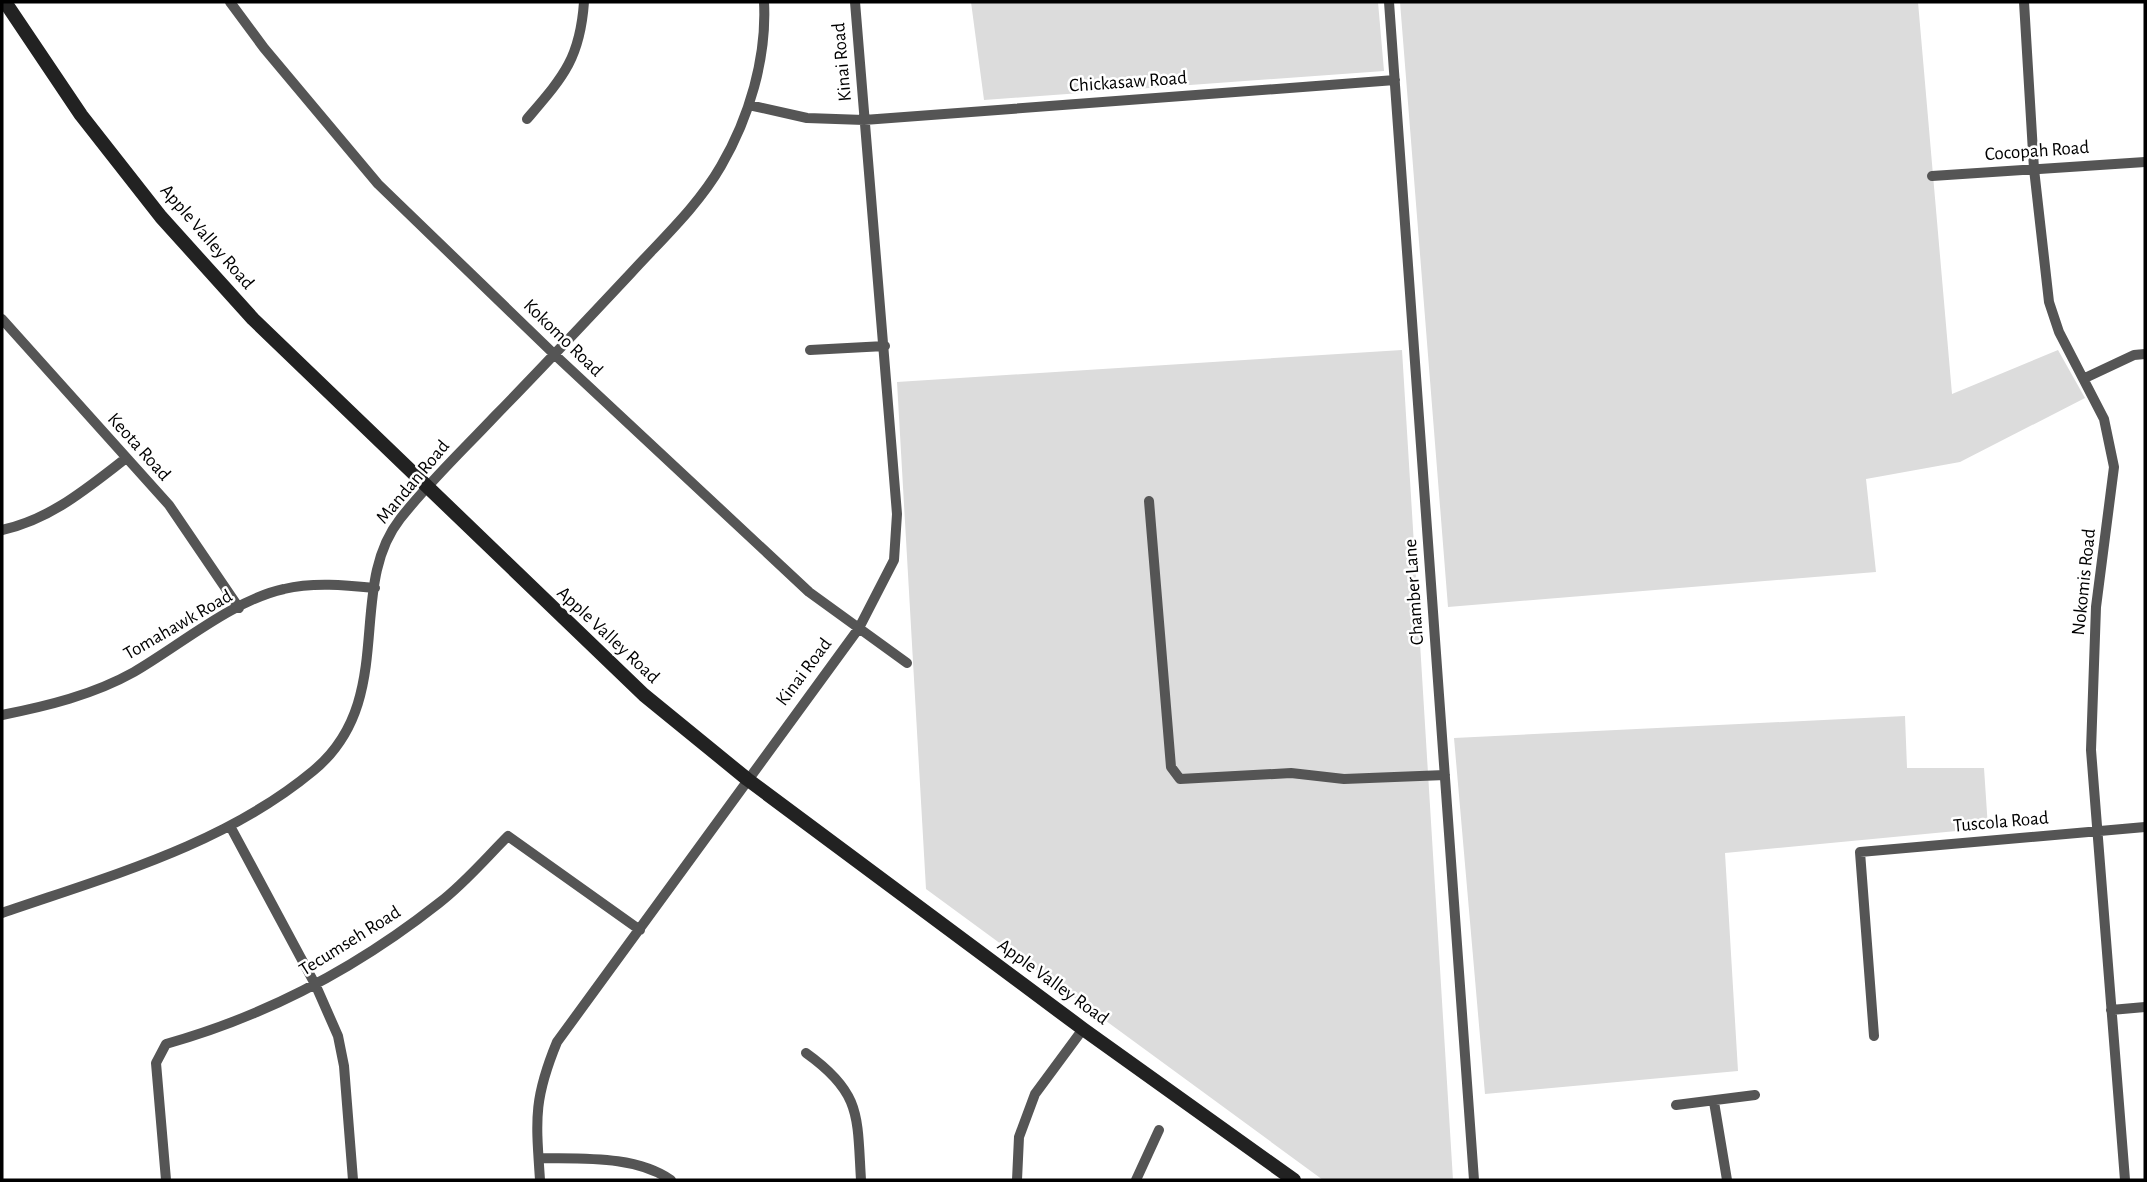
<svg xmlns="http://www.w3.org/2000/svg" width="2147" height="1182" viewBox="0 0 2147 1182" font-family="'Alegreya Sans',sans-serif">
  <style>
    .green { fill: #dcdcdc }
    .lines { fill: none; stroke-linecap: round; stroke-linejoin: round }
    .minor { stroke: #555; stroke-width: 10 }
    .secondary { stroke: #222; stroke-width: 14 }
    .labels { text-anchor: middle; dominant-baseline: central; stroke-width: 5; stroke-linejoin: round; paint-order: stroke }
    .street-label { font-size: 19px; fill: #000; stroke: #fff }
  </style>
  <rect width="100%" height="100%" fill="#fff"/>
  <path class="green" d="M971,2H1378L1384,71L984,100Z
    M1400,2H1918L1952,394L2058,350L2085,398L1960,462L1866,479L1876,572L1448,607Z
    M1402,350L1453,1180H1323L926,889L897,382Z
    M1905,716L1907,768H1984L1988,828L1725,853L1738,1071L1485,1094L1454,738Z"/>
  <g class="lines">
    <path class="minor" d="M230,2L264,48L378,184L555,355L809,592L907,663
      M1389,2L1474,1180
      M2024,2L2034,169L2049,302L2059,332L2104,419L2114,467L2096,607L2091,750L2125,1180
      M749,105L807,118L864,120L1395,80
      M527,119C563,77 580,59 584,2
      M1932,176L2145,162
      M2,319L169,505L239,608
      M810,350L885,346
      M2085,378L2134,355L2145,354
      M1149,501L1171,767L1180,779L1291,773L1344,779L1445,775
      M2,530C51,519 86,489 125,459
      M2,715C47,706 93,695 134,672C179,646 233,600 284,589C313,582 345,585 375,588
      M230,826L316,986L338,1036L344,1066L353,1180
      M2,913C109,876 224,845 313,771C399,700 345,589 400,519C429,482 463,450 495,416C541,369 586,321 631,273C662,239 698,206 721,166C749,118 767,58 764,2
      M2111,1010L2145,1007
      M1874,1036L1860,852L2145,827
      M806,1053C862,1093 857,1116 861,1180
      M1714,1102L1727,1180
      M1676,1105L1755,1095
      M539,1158C582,1159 635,1155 671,1180
      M166,1180L156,1063L166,1044C266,1016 358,967 439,903C464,884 486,858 508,836L640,930
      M540,1180C536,1120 533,1100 557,1042L859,628L894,560L897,514L855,2
      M1017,1180L1019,1137L1035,1094L1083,1029
      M1136,1180L1159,1130"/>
    <path class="secondary" d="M5,2L81,115L161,217L253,319L644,695L747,779L1083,1029L1294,1180"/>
  </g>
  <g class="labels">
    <g class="street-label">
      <text transform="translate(842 62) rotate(-95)">Kinai Road</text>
      <text transform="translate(1128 82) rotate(-4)">Chickasaw Road</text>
      <text transform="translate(2037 151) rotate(-4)">Cocopah Road</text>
      <text transform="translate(207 237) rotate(49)">Apple Valley Road</text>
      <text transform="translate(563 338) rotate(44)">Kokomo Road</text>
      <text transform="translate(139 447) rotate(48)">Keota Road</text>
      <text transform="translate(413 482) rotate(-50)">Mandan Road</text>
      <text transform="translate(2084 582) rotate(-84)">Nokomis Road</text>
      <text transform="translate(1414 592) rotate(-94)">Chamber Lane</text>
      <text transform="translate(178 625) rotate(-30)">Tomahawk Road</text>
      <text transform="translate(608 635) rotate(43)">Apple Valley Road</text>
      <text transform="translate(804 672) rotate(-53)">Kinai Road</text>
      <text transform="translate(2001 822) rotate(-5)">Tuscola Road</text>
      <text transform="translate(350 941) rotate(-32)">Tecumseh Road</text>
      <text transform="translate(1053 982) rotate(36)">Apple Valley Road</text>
    </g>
  </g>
  <rect width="2147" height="1182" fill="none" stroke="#000000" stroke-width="7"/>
</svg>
